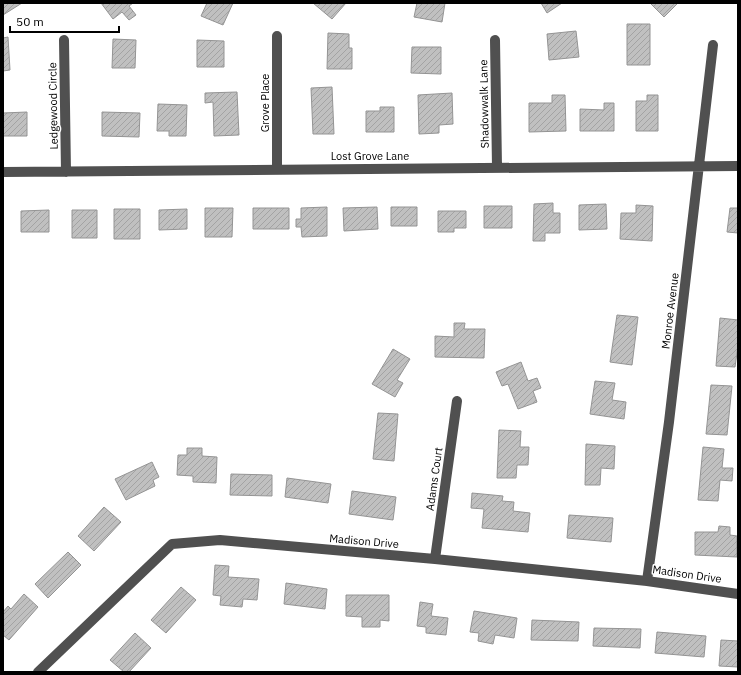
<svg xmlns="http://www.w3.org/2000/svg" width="741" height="675" viewBox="0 0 741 675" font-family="'IBM Plex Sans',sans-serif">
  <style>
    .building { fill: url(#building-hatch); stroke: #949494 }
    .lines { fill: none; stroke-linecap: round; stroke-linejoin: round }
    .minor { stroke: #505050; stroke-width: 10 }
    .labels { text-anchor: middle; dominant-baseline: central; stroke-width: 3; stroke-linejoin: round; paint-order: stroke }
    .street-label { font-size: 11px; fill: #000; stroke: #fff }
  </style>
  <defs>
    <pattern id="building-hatch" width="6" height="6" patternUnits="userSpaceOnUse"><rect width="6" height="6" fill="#c0c0c0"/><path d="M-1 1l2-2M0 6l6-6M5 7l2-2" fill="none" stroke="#a3a3a3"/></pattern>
  </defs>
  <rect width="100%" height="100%" fill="#fff"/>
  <path class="building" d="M3,3H22L3,15Z
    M101,3H133L129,6L136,15L129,20L122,12L113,19Z
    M207,3H233L223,25L201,16Z
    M313,3H346L332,19Z
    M417,3H445L442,22L414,17Z
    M541,3H562L547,13Z
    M650,3H678L664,17Z
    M627,24H650V65H627Z
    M576,31L579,57L549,60L547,34Z
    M328,33L349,34V48H352V69H327Z
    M8,37L10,70L3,71V38Z
    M113,39L136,40L135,68H112Z
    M197,40L224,41V67H197Z
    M412,47H441V74L411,73Z
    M332,87L334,134H313L311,88Z
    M237,92L239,135L214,136L213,102L205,103V93Z
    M452,93L453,124L439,125V133L419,134L418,95Z
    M552,95H565L566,131L529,132V103H552Z
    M647,95H658V131H636V101H647Z
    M604,103H614V131H580V109L604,110Z
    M158,104L187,105L186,136H169V131H157Z
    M380,107H394V132H366V111H380Z
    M27,112V136H3V113Z
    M102,112L140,113L139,137L102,136Z
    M553,203V213H560V233H545V241H533L534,204Z
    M606,204L607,229L579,230V205Z
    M636,205L653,206L652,241L620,239L621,213H636Z
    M484,206H512V228H484Z
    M327,207V236L302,237L301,227H296V219H301V208Z
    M377,207L378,229L344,231L343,208Z
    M391,207H417V226H391Z
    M205,208H233L232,237H205Z
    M253,208H289V229H253Z
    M730,208H738V233L727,232Z
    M114,209H140V239H114Z
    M187,209V229L159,230V210Z
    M49,210V232H21V211Z
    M72,210H97V238H72Z
    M438,211H466V228H454V232H438Z
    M617,315L638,317L632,365L610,362Z
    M720,318L738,320V346L735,367L716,366Z
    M454,323H465L464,329H485L484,358L435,357V336L454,337Z
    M393,349L410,359L397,380L403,383L395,397L372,384Z
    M521,362L528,381L537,378L541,388L533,391L537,402L518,409L508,384L502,386L496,372Z
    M595,381L615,383L612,400L626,402L624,419L590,414Z
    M711,385L732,386L727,435L706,434Z
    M378,413L398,414L394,461L373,459Z
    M499,430L521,431L520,447H529L528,465H517L516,478H497Z
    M586,444L615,446L614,469L601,468L600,485H585Z
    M703,447L724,449L722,468H733L732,481L720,480L718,501L698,500Z
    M187,448H202V456L217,457L216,483L193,482V476L177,475L178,455H187Z
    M152,462L159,477L153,480L155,486L126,500L115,479Z
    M231,474L272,475V496L230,495Z
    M287,478L331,484L328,503L285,497Z
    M352,491L396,497L393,520L349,514Z
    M472,493L503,496L502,501L514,502L513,511L530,513L528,532L482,528L484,509L471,508Z
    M104,507L121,522L94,551L78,536Z
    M569,515L613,518L611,542L567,538Z
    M719,526L730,527V535L737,536V557L695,555V532H718Z
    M68,552L81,565L48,598L35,584Z
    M215,565L229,566L228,577L259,579L257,600L243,599L242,607L220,605L221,596L213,595Z
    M286,583L327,589L325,609L284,604Z
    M181,587L196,600L166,633L151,620Z
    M24,594L38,607L9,640L3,635V612L8,606L11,609Z
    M346,595H389V621L380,620V627H362V617L346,616Z
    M420,602L433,604L431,616L448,618L446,635L426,633V627L417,626Z
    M474,611L517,618L514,638L495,635L493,644L478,641L479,633L470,632Z
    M532,620L579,622L578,641L531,640Z
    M594,628L641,629L640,648L593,646Z
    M657,632L706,636L704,657L655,653Z
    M135,633L151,648L129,672H124L110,660Z
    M721,640L738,641V667L719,666Z"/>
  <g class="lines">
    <path class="minor" d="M277,36V169
      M64,40L66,172
      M495,40L497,167
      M3,172L738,166
      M435,559L457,401
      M647,581L669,422L713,45
      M38,672L172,544L220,540L435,559L647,581L738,594"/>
  </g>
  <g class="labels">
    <g class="street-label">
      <text transform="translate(265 103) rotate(-90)">Grove Place</text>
      <text transform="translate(484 104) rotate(-91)">Shadowwalk Lane</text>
      <text transform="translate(53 106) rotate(-91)">Ledgewood Circle</text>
      <text x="370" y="156">Lost Grove Lane</text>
      <text transform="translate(670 311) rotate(-83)">Monroe Avenue</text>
      <text transform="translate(434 479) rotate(-82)">Adams Court</text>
      <text transform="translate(364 541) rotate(5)">Madison Drive</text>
      <text transform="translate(687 574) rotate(8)">Madison Drive</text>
    </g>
  </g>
  <rect width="741" height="675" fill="none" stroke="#000000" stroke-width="8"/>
  <path d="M10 26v6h109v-6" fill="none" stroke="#000000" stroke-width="2"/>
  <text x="16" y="26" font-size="12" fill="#000000" stroke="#ffffff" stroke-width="3" paint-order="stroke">50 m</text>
</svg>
